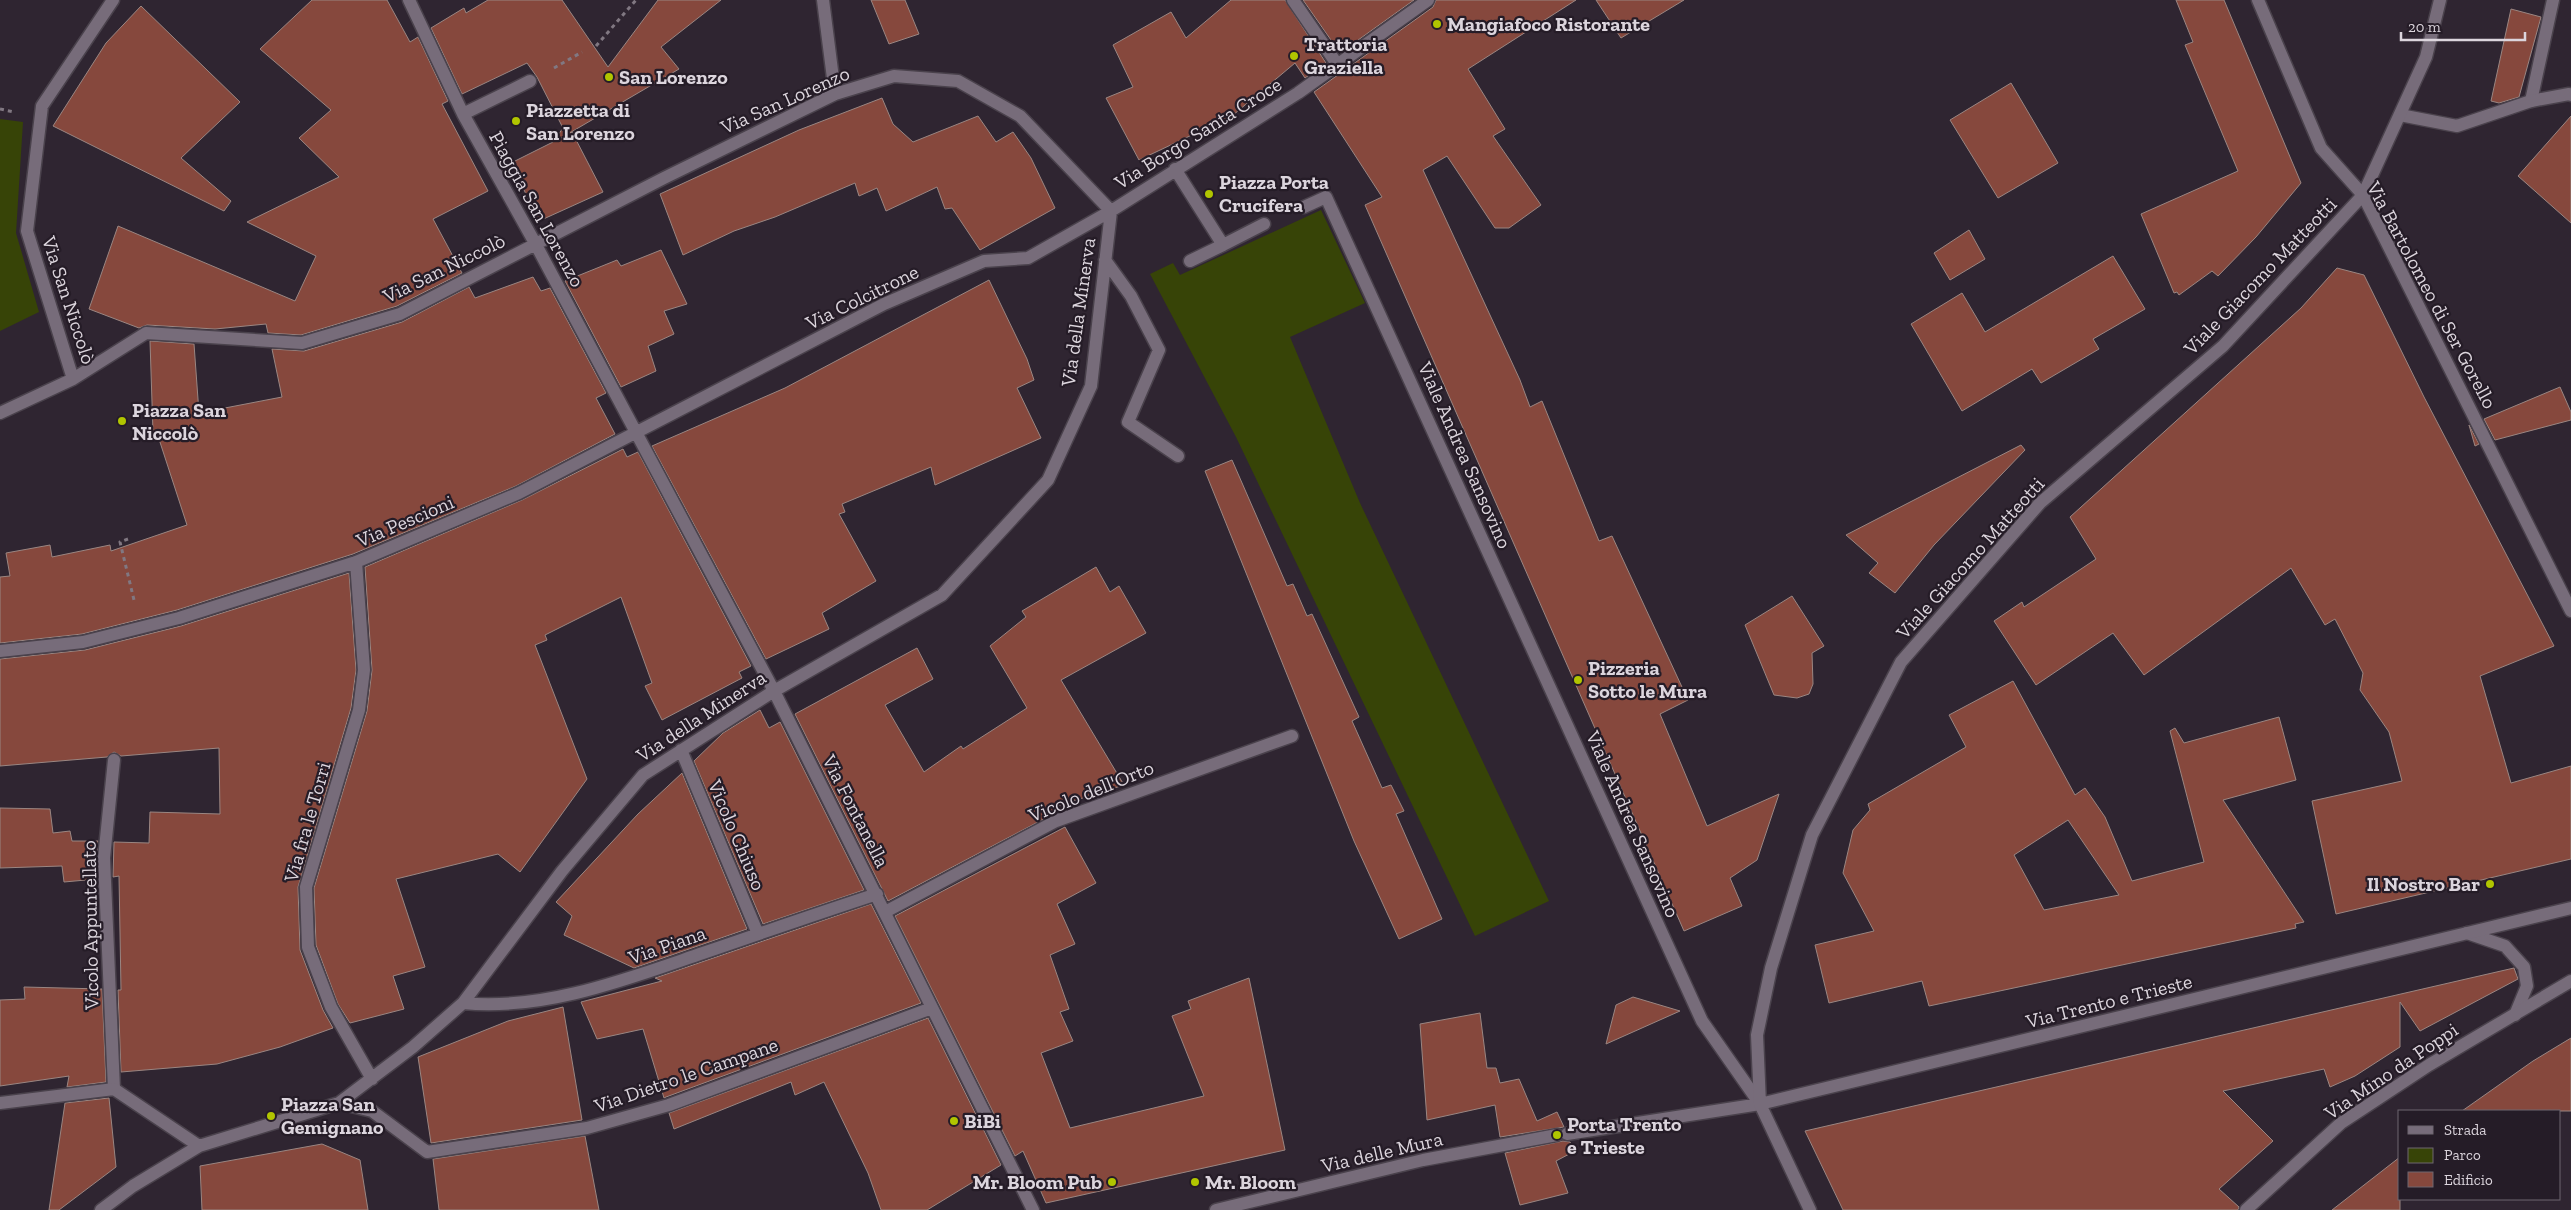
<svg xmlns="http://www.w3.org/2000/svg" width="2571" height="1210" viewBox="0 0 2571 1210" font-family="'Zilla Slab',serif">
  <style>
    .green { fill: #374407 }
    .building { fill: #86483d; stroke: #9a8682; fill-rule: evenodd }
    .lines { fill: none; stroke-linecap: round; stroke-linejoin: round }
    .lane-casing { stroke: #4a424c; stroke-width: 15 }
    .street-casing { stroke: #4a424c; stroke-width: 15 }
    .secondary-casing { stroke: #4a424c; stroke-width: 15 }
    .path { stroke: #817882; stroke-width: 3; stroke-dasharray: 4 4; stroke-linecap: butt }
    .lane { stroke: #776c7a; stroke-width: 12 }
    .street { stroke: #776c7a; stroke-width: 12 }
    .secondary { stroke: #776c7a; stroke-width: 12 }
    .poi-dot { fill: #b1c500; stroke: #251c27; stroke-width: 2 }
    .labels { text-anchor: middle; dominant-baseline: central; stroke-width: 4.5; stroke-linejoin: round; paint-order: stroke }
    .poi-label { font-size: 20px; font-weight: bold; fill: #dcd5dd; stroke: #251c27; text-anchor: start }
    .street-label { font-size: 20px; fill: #dcd5dd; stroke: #251c27 }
  </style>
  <rect width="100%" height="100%" fill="#2f2531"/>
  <path class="green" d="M0,119L23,122L16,233L39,312L0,331Z
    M1321,210L1365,303L1290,337L1360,503L1549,901L1475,936L1236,437L1150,274L1173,263L1180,275Z"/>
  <path class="building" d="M312,0H387L410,42L418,37L448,101L442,104L488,191L433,219L462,273L397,306L301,335L268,333L266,324L215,329L147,325L139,328L89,309L118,226L295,301L316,256L247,222L339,177L299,138L331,110L260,49Z
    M488,0H562L608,67L658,0H721L661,47L679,69L561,138L572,132L603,192L539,221L511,163L553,142L563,128L537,77L527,63L462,94L431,28L464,8L466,13Z
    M871,0H905L919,34L889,44Z
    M1231,0H1285L1326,63L1305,78L1295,63L1232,116L1139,160L1106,98L1133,87L1113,45L1171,12L1186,38Z
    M1303,0H1414L1340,53Z
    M1436,0H1576L1468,69L1505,129L1493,136L1541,205L1509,228H1495L1447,156L1423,170L1520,380L1530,407L1542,401L1599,541L1612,536L1688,700L1660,714L1707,826L1779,794L1757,860L1730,878L1742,906L1684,931L1365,205L1382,197L1314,92L1433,7Z
    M1596,0H1684L1621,38Z
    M2176,0H2224L2301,183L2256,237L2218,276L2212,271L2179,295L2177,292L2174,293L2141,214L2238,171L2185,45L2193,42Z
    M141,6L240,102L181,158L231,201L224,211L53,126L106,43Z
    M2511,9L2541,17L2519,97L2499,103L2491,101Z
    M2011,83L2058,163L1998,198L1950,120Z
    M882,98L893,124L913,142L978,116L996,142L1013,132L1031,158L1055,208L980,250L952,208L945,209L937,187L886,211L877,188L859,196L855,183L775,217L734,231L683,255L660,194L799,130Z
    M2571,116V223L2518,176Z
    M1969,230L1985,259L1950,280L1934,253Z
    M661,250L687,304L664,311L674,334L648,346L656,371L621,387L565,281L617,260L621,266Z
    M2113,256L2145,309L2093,339L2099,349L2041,383L2032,369L1962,411L1911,324L1962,293L1985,332Z
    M2337,268L2364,275L2424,397L2554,646L2480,676L2511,783L2571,766V859L2336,914L2312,801L2402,781L2389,732L2360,690L2363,673L2335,619L2325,625L2291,568L2144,675L2113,633L2036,685L1994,621L2022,602L2024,607L2096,559L2070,517L2301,308Z
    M533,277L541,291L550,288L606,393L596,398L615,434L516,486L353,554L177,610L82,634L0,643V577L10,576L6,553L50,545L52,557L110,545L111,551L187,525L157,433H153L150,341L194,344L199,413L282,397L272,349L304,351L402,322L469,287L475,298Z
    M989,280L1027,359L1034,380L1017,388L1041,438L935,485L931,467L842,504L845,512L839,514L876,581L822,613L829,629L766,659L652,446L785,388Z
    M2560,387L2571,412V420L2495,440L2484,419Z
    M2469,425L2479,444L2475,446Z
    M2021,445L2025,450L1934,545L1895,593L1869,573L1878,563L1846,535Z
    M623,449L627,457L638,452L751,666L739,672L742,678L662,720L645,686L652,683L621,597L545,635L547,640L535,645L587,779L520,872L498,854L396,879L425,967L393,976L404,1009L350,1023L338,1004L316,945L314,888L367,711L372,670L365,567L522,500Z
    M1232,460L1287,586L1293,584L1307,616L1312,614L1359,717L1352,721L1382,788L1391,785L1404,811L1396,814L1442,919L1399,939L1354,841L1205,471Z
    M1096,567L1110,592L1119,586L1146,633L1061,680L1124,785L1054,807L1057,812L888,901L795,714L917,648L933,679L885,705L924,772L961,746L963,749L1027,708L990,646L1026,617L1022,611Z
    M349,573L356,670L351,708L298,887L300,950L323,1010L333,1028L280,1047L217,1064L121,1072L118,990H121L119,876L113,877L114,842L149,843L150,812L220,814L219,748L121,756L114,752L107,757L0,766V659L85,650L181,626Z
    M1792,596L1824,646L1812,653L1813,684L1809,694L1797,698L1774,695L1745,625Z
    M2013,681L2075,795L2085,788L2105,817L2132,881L2204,862L2170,731L2175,728L2184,743L2279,717L2296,780L2223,800L2304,922L2295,924L2296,928L1929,1006L1922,981L1829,1003L1815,945L1874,931L1843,873L1853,830L1870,810L1868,804L1966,747L1949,715ZM2068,820L2119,895L2044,910L2014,855Z
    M760,710L769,728L780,722L864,890L763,924L694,761L723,733Z
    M682,773L747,929L634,968L564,935L572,916L556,902L638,814Z
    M0,808L50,809L53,833L70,831L72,841H98L97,879L64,882L62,866L0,868Z
    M1065,827L1096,883L1057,904L1075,944L1050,955L1069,1009L1060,1012L1073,1041L1041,1053L1070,1128L1204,1096L1172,1016L1191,1009L1188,1001L1249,978L1285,1150L1046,1203L1023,1151L1015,1156L895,916Z
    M871,904L921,1003L666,1097L664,1098L643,1029L597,1039L581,1002L662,981L655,978Z
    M2514,968L2518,979L2420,1031L2400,1002V1047L2355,1076L2330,1087L2324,1069L2223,1091L2273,1141L2219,1189L2239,1207L2238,1210H1843L1805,1131Z
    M24,987L102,989L106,1082L67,1087L69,1076L0,1086V1000L25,999Z
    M1633,997L1680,1011L1606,1044L1616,1005Z
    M563,1007L582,1120L431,1143L418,1057L508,1021Z
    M1480,1013L1487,1068H1496L1500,1083L1519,1079L1537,1121L1557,1112L1564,1127L1500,1137L1495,1105L1427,1120L1420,1024Z
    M928,1018L1001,1165L927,1210H881L868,1173L824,1082L795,1095L791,1082L674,1129L669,1113Z
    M2571,1038V1111H2462L2533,1061Z
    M109,1098L116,1167L59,1210H49L65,1103Z
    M585,1136L599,1210H439L433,1159Z
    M1563,1141L1570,1142L1575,1151L1556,1161L1568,1193L1520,1205L1505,1153Z
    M322,1144L360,1160L368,1210H202L200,1166Z
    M2400,1157V1210H2332Z"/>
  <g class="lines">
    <g class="lane-casing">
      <path id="lane" d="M1293,0L1337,64
        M2531,101L2553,0
        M114,760L104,858L114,1089
        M885,912L1056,821L1292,736"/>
    </g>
    <g class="street-casing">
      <path id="street" d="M409,0L463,114L535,243L774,691L1033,1210
        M823,0L835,94
        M2258,0L2321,148L2363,195
        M463,114L530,81
        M2400,115L2457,126L2531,101L2569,94L2571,95
        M1175,169L1223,245L1264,224
        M1304,207L1326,197L1702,1021L1760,1104L1567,1134
        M1105,260L1131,296L1159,350L1128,422L1178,456
        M1190,261L1223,245
        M73,379L27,231L42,106L113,0
        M0,413L73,379L146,333L302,343L400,314L664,178L835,94L894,76L958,81L1020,116L1111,211
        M356,562L364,670L359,710L306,887L308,947L331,1007L372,1079
        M0,651L83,642L179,618L356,562L519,493L884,304L984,261L1028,258L1111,211L1298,93L1428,0
        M681,750L758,934
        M2467,933L2505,946L2524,967L2527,986L2515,1015
        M463,1003C545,1011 627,979 703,953C761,933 819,913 877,894
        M0,1103L114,1089L199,1146
        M339,1103L372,1111L427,1152L587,1128L669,1105L932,1008
        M101,1210L133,1186L199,1146L339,1103L413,1047L463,1003L562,871L643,775L774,691L942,595L1048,480L1091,386L1111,211
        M1216,1210L1423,1160L1557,1135"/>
    </g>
    <g class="secondary-casing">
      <path id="secondary" d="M2363,195L2571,611
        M1760,1104L2571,908
        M1810,1210L1760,1104L1757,1035L1771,968L1812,835L1901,662L2040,503L2223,346L2363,195L2426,57L2440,0
        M2246,1210L2341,1123L2429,1065L2571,981"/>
    </g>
    <path class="path" d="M596,46L636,0
      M554,68L582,52
      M0,109L14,112
      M128,539L120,542L134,600"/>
    <use href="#lane" class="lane"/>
    <use href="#street" class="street"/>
    <use href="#secondary" class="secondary"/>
  </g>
  <g class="poi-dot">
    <circle cx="1437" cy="24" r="5"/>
    <circle cx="1294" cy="56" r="5"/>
    <circle cx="609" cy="77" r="5"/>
    <circle cx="516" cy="121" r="5"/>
    <circle cx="1209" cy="194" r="5"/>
    <circle cx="122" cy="421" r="5"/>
    <circle cx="1578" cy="680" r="5"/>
    <circle cx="2490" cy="884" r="5"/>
    <circle cx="271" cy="1116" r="5"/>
    <circle cx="954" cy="1121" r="5"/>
    <circle cx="1557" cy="1135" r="5"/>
    <circle cx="1112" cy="1182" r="5"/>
    <circle cx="1195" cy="1182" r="5"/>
  </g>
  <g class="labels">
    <g class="poi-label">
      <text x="1447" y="24">Mangiafoco Ristorante</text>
      <text x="1304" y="44">Trattoria<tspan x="1304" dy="23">Graziella</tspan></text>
      <text x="619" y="77">San Lorenzo</text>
      <text x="526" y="110">Piazzetta di<tspan x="526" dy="23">San Lorenzo</tspan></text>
      <text x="1219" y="182">Piazza Porta<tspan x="1219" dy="23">Crucifera</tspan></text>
      <text x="132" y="410">Piazza San<tspan x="132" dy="23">Niccolò</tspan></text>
      <text x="1588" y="668">Pizzeria<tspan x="1588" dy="23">Sotto le Mura</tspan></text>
      <text x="2480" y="884" text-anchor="end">Il Nostro Bar</text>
      <text x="281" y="1104">Piazza San<tspan x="281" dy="23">Gemignano</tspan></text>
      <text x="964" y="1121">BiBi</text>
      <text x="1567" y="1124">Porta Trento<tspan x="1567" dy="23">e Trieste</tspan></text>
      <text x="1102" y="1182" text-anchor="end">Mr. Bloom Pub</text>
      <text x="1205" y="1182">Mr. Bloom</text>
    </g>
    <g class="street-label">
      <text transform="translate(785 100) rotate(-24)">Via San Lorenzo</text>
      <text transform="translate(1198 133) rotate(-32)">Via Borgo Santa Croce</text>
      <text transform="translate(537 209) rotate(61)">Piaggia San Lorenzo</text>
      <text transform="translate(444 268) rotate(-26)">Via San Niccolò</text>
      <text transform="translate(2260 276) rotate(-46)">Viale Giacomo Matteotti</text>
      <text transform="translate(2432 295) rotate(62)">Via Bartolomeo di Ser Gorello</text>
      <text transform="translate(862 297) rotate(-26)">Via Colcitrone</text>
      <text transform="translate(69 300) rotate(72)">Via San Niccolò</text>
      <text transform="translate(1078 312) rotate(-82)">Via della Minerva</text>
      <text transform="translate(1465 455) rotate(66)">Viale Andrea Sansovino</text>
      <text transform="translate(405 521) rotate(-23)">Via Pescioni</text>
      <text transform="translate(1970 558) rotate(-48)">Viale Giacomo Matteotti</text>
      <text transform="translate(701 716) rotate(-33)">Via della Minerva</text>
      <text transform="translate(1091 791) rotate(-22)">Vicolo dell'Orto</text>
      <text transform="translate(856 811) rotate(63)">Via Fontanella</text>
      <text transform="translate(307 822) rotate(-74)">Via fra le Torri</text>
      <text transform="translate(1633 824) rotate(66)">Viale Andrea Sansovino</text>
      <text transform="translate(737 835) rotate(67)">Vicolo Chiuso</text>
      <text transform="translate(90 925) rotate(-91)">Vicolo Appuntellato</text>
      <text transform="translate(667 945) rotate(-19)">Via Piana</text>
      <text transform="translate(2109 1001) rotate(-14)">Via Trento e Trieste</text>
      <text transform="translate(2391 1071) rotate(-34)">Via Mino da Poppi</text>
      <text transform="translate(686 1075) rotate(-19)">Via Dietro le Campane</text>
      <text transform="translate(1382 1152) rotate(-13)">Via delle Mura</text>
    </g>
  </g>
  <rect x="2398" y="1110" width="162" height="90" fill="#251c27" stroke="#6e6670"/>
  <rect x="2408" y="1126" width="25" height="8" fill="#776c7a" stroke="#6e6670"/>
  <text x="2444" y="1135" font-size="15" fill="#dcd5dd">Strada</text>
  <rect x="2408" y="1148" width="25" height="15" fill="#374407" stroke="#6e6670"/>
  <text x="2444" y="1160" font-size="15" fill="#dcd5dd">Parco</text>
  <rect x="2408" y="1172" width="25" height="15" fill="#86483d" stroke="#6e6670"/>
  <text x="2444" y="1185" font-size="15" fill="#dcd5dd">Edificio</text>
  <path d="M2401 32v8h124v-8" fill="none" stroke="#dcd5dd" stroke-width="2.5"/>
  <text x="2408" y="32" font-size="15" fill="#dcd5dd" stroke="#251c27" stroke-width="4" paint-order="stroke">20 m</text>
</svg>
